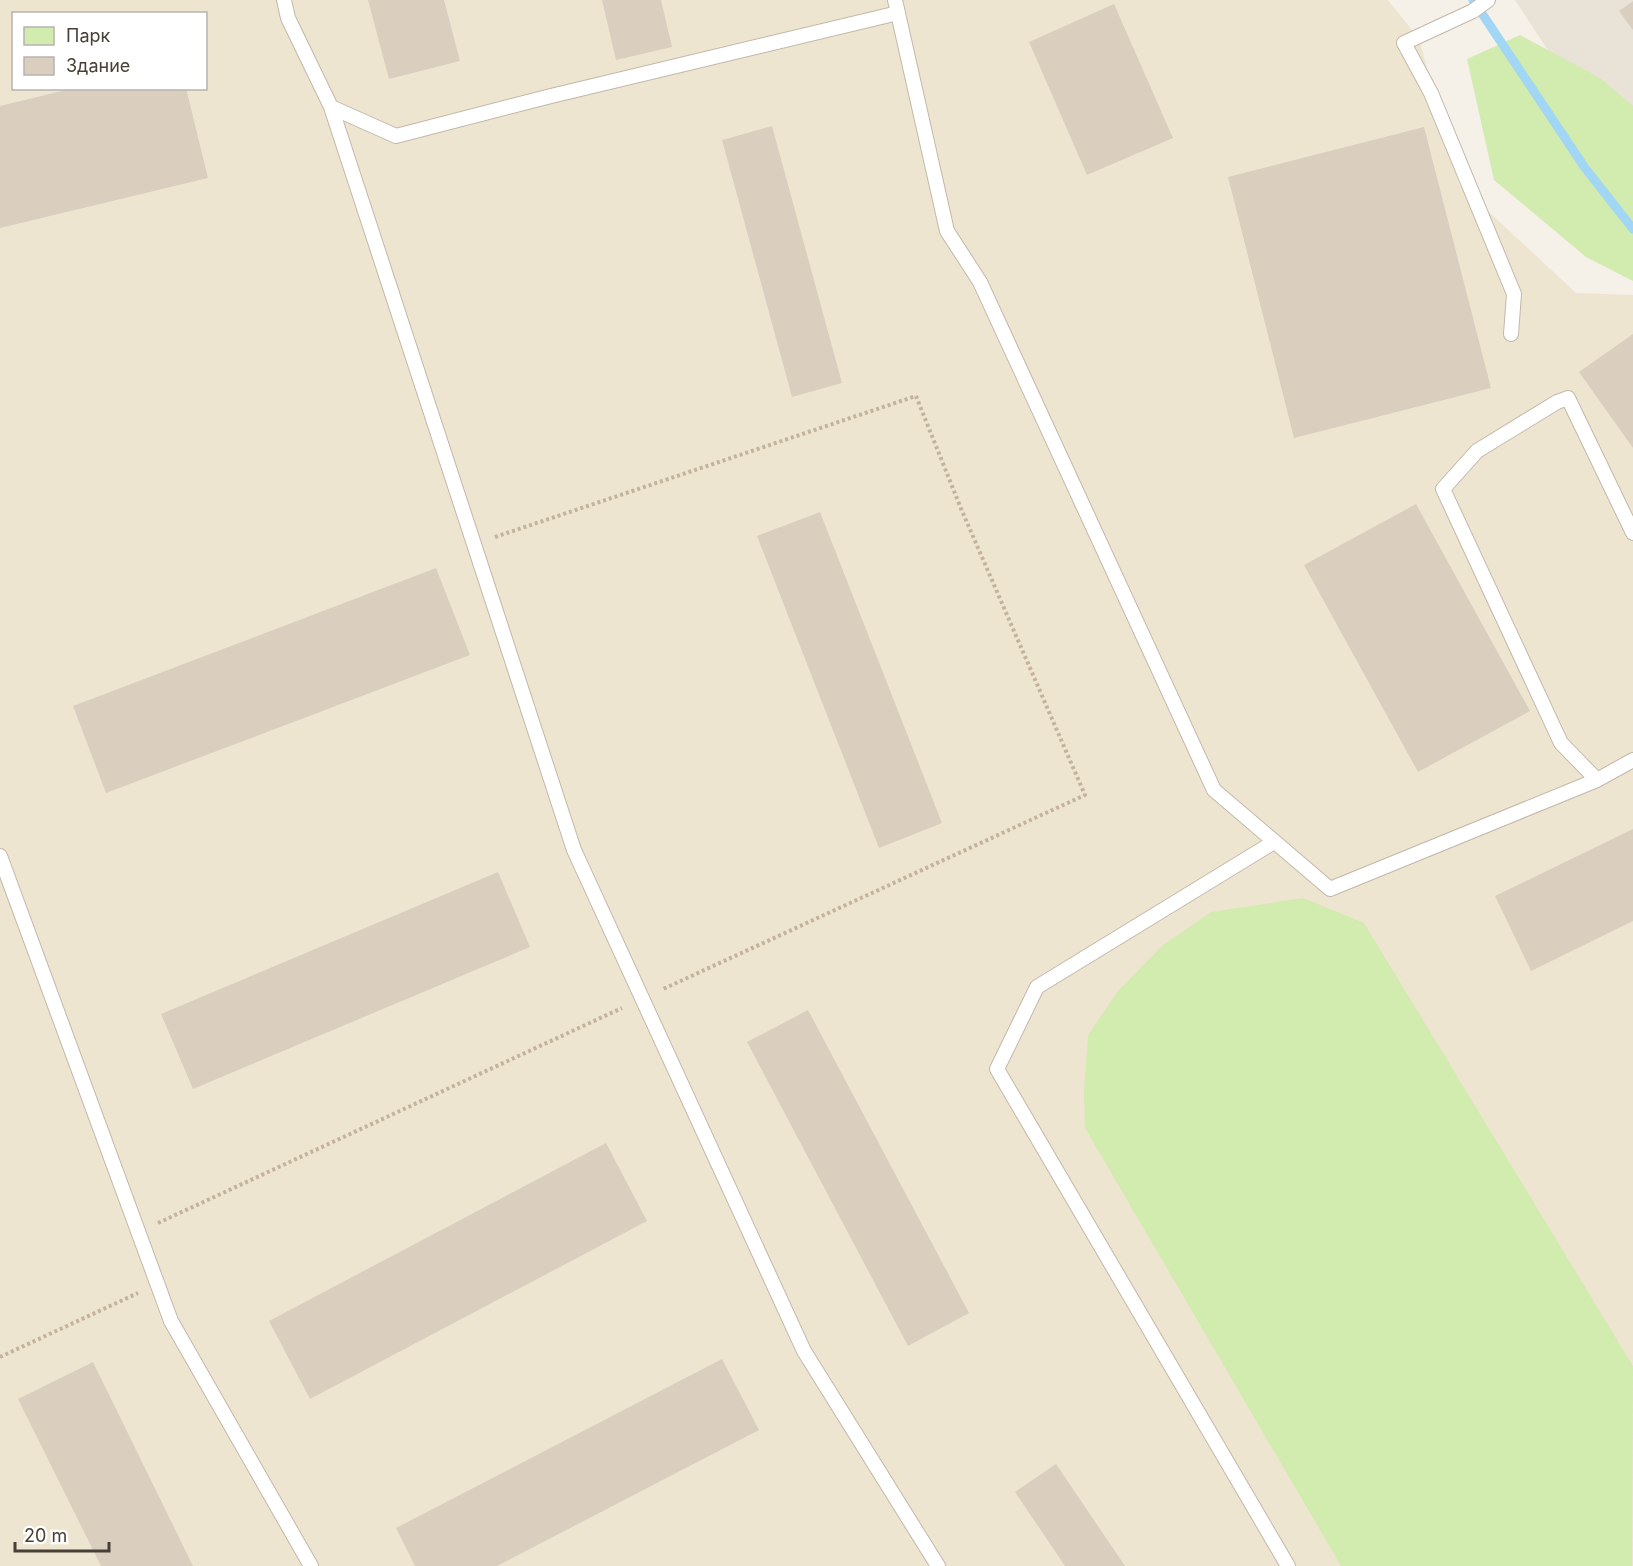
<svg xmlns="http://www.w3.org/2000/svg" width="1633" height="1566" viewBox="0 0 1633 1566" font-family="Inter,sans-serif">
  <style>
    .residential { fill: #e9e2d6 }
    .education { fill: #eee5d1; fill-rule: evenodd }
    .green { fill: #d2ebaf }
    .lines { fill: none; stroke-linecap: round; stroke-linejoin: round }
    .stream { stroke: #a1d6f4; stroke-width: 9 }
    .building { fill: #dacebf }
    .lane-casing { stroke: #c1b8aa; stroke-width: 16 }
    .path { stroke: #c3b39a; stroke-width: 4; stroke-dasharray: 3 3; stroke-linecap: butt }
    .lane { stroke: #fff; stroke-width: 14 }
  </style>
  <rect width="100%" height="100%" fill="#f5f0e8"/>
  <path class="residential" d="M1515,0H1633V180Z"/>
  <path class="education" d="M0,0H1388L1419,39L1459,184L1576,293L1633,295V1566H0ZM14,14H206V88H14Z"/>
  <path class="green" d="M1520,35L1600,78L1633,106V281L1586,257L1494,180L1467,59Z
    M1303,898L1364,923L1633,1366L1632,1566H1341L1085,1128L1084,1093L1088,1035L1117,992L1163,945L1211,912Z"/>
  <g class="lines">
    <path class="stream" d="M1473,0L1585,168L1633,229"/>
  </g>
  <path class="building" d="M368,0H444L460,61L389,79Z
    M602,0H661L672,47L616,60Z
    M1633,1V30L1619,11Z
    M1114,4L1173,138L1087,175L1029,42Z
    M74,88H186L208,178L0,228V106Z
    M772,126L842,383L792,397L722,140Z
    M1424,127L1491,388L1294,438L1228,177Z
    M1633,334V448L1579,372Z
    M1416,504L1530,711L1418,772L1304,565Z
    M820,512L942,823L879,848L757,536Z
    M436,568L470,655L106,793L73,706Z
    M1633,829V921L1531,971L1495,896Z
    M498,872L530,947L193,1089L161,1014Z
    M808,1010L969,1313L908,1346L747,1042Z
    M606,1143L647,1221L310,1399L269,1321Z
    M722,1359L759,1430L497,1566H415L396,1528Z
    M93,1362L193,1566H101L18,1399Z
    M1056,1464L1125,1566H1065L1015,1492Z"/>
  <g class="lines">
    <g class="lane-casing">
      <path id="lane" d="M284,0L288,18L331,107L396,136L551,96L898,13
        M895,0L947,231L980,282L1214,790L1330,889L1597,780
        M1488,0L1473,11L1404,43L1431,93L1514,294L1511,334
        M331,107L574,850L804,1351L938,1566
        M1633,533L1568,398L1557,402L1477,451L1443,489L1561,743L1597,780L1633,760
        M1274,842L1037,987L997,1069L1288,1566
        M0,856L171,1321L311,1566"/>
    </g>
    <path class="path" d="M495,537L916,396L962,511L1085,795L661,990
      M158,1223L622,1008
      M0,1357L138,1293"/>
    <use href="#lane" class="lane"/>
  </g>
  <rect x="12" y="12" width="195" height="78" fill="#ffffff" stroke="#b6b3af" stroke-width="1.5"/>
  <rect x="24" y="27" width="30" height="18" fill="#d2ebaf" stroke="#b6b3af" stroke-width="1.5"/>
  <text x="66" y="42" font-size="18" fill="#484036">Парк</text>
  <rect x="24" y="57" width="30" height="18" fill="#dacebf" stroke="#b6b3af" stroke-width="1.5"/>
  <text x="66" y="72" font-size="18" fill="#484036">Здание</text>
  <path d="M15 1542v9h94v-9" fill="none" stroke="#484036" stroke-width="3"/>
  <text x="24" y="1542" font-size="18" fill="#484036" stroke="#ffffff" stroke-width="4.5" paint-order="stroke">20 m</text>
</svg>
